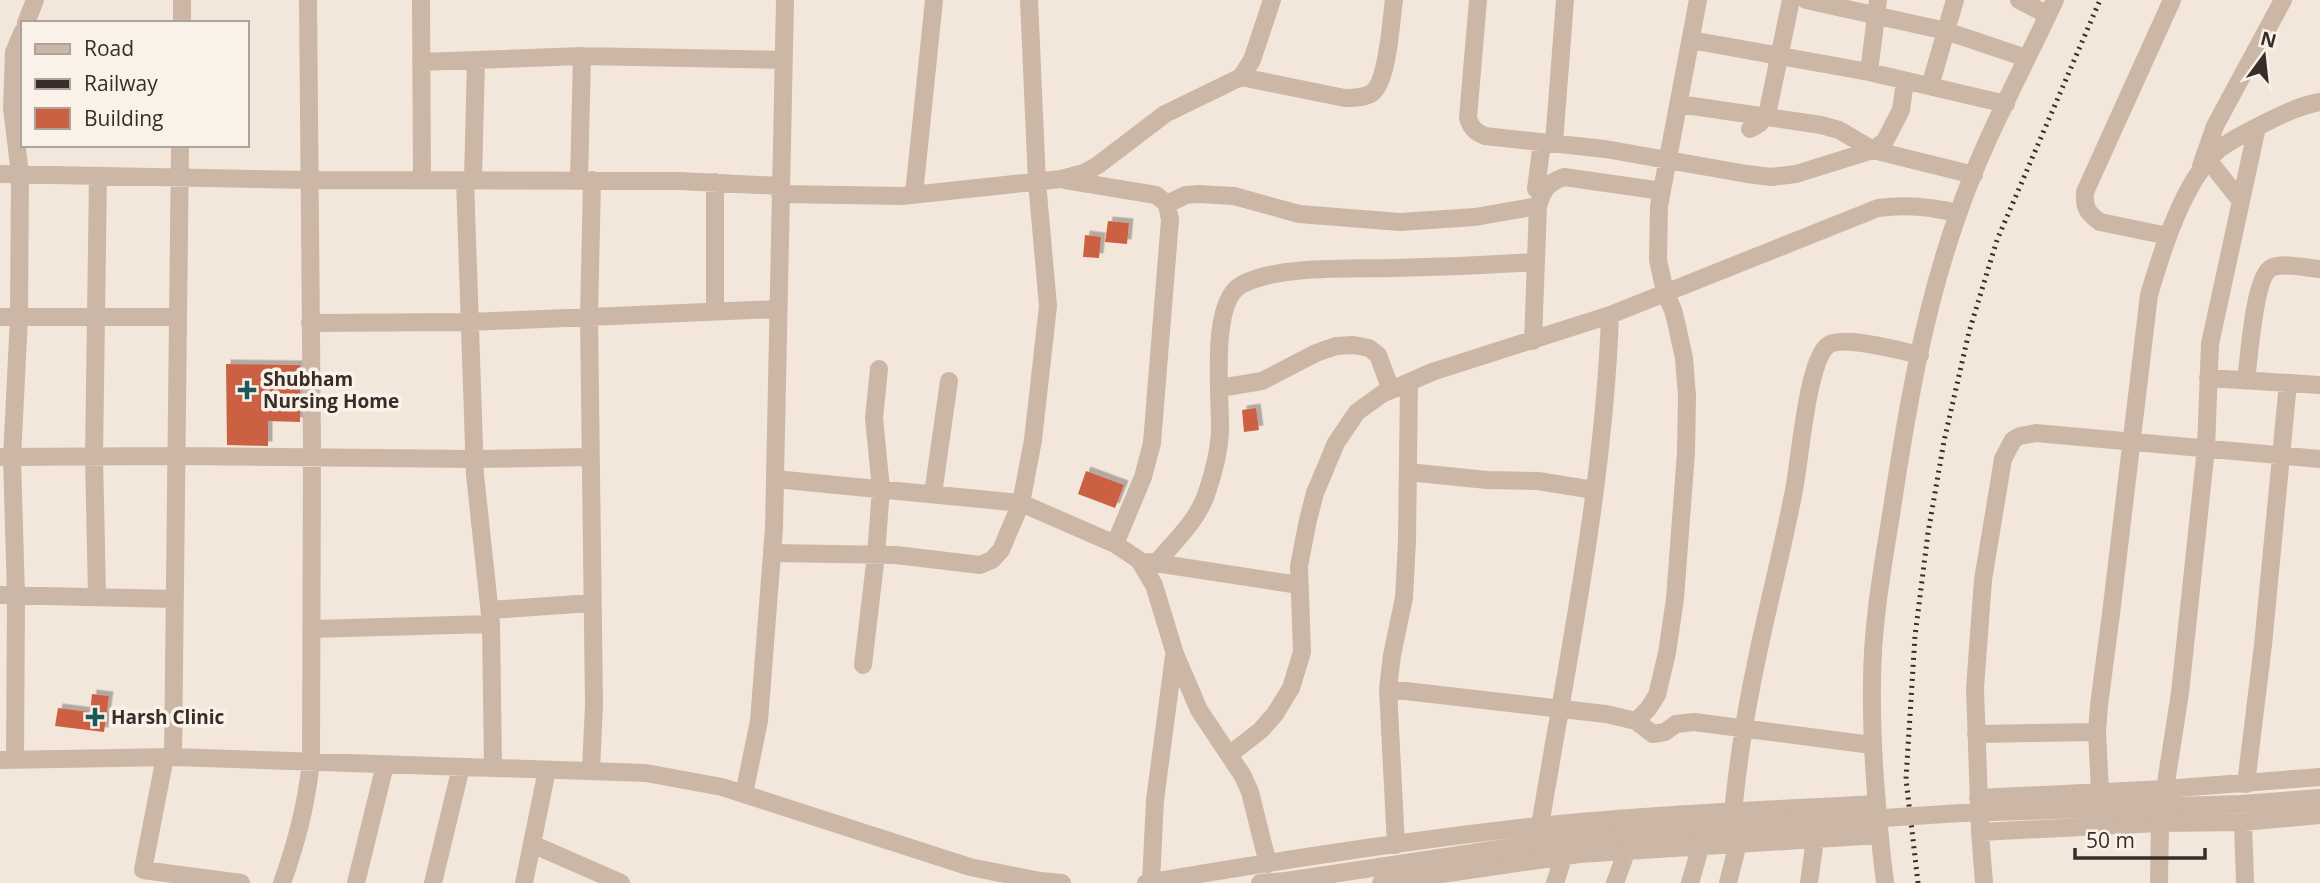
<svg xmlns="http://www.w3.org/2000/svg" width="2320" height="883" viewBox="0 0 2320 883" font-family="'Open Sans',sans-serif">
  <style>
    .building { fill: #cb6042; filter: url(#shadow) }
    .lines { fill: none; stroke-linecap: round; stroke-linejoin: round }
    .minor { stroke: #ccb7a7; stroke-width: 18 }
    .rail { stroke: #382d28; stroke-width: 5; stroke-dasharray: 2 5; stroke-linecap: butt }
    .minor-bridge { stroke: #ccb7a7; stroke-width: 18 }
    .poi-dot { fill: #1c595b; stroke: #faf2e9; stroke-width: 2.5 }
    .labels { text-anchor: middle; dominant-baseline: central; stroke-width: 7; stroke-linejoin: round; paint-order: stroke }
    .poi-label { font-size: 19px; font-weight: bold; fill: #382d28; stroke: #faf2e9; text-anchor: start }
  </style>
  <defs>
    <filter id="shadow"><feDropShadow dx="4.5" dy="-4.5" stdDeviation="0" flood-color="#0004"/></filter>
  </defs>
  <rect width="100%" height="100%" fill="#f3e7dc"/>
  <path class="building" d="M1108,221L1129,223L1127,244L1105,242Z
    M1085,235L1101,237L1099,258L1083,257Z
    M226,364L300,365V422L268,421V446L227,445Z
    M1256,408L1259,430L1244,432L1242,410Z
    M1086,471L1124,485L1115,508L1078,494Z
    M92,694L109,696L104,732L55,726L58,708L90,712Z"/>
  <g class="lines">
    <path class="minor" d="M421,0L422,180
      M1478,0L1468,118C1471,128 1475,132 1485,136L1605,149L1747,174L1771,177L1796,174L1873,150L1885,141L1901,110L1905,81
      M1806,0L1946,31L2026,58
      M2019,0L2048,15
      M26,23L35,0
      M182,23V0
      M1691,40L1869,72L2006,104
      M421,62L582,56L783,60
      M1869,72L1878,0
      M1241,77L1345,98C1354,98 1364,98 1372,93C1388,82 1391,20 1394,0
      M1930,86L1955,0
      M1679,104L1821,125L1839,130L1873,150L1974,175
      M1750,129L1759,124L1767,115L1791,0
      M1554,143L1565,0
      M2209,161L2240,200
      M2201,166L2215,126L2283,0
      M0,174L308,180L680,181L780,186
      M465,180L475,475L491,624
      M473,180L476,60
      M1065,180L1156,195L1167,204L1170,220L1152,443L1143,477L1115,544
      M579,181L582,56
      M1536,189L1542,142
      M780,194L902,196L1061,179L1084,173L1098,165L1165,114L1241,77L1252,60L1272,0
      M914,194L934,0
      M1167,204L1186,195L1198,194L1234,196L1299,214L1400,222L1475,217L1538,206
      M2168,236L2100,222C2087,213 2084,207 2085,192L2172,0
      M715,312V182
      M0,317H178
      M310,323L470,322L777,309
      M1533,341L1538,206C1543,190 1547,183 1564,177L1662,191
      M2208,378L2320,385
      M2246,380C2249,360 2254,277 2271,268C2283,262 2306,268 2320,269
      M1220,388L1262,381L1316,353L1336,346L1354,345L1369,348L1378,355L1391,390
      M0,457L177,456L475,459L590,457
      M1408,472L1487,480L1538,481L1594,490
      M775,479L1021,503L1115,544L1139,560L1154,585L1175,654L1199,710L1243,776L1250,792L1268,864
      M933,494L949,381
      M772,553L896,555L980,565L992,560L1001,550L1021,503L1033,440L1048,306L1037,182L1029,0
      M1149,562L1299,585
      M1157,562C1176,540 1200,518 1208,489C1214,471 1219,452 1220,432C1221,399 1209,303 1241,285C1277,265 1351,269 1393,268C1441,267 1488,265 1536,262
      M0,595L175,599
      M97,596L94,457L98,176
      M490,610L592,603
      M312,629L491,624L493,768
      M863,665L876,555L881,489L874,418L879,369
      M1388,689L1606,714L1636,721L1653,734L1665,732L1676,724L1694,722L1872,745
      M1636,721L1648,709L1657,695L1667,653L1675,599L1686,452L1687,396L1684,358L1677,326L1673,310L1665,292L1658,260L1659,206L1698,0
      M1976,734L2097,732
      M1229,755L1261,730L1275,714L1291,688L1302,652L1299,566L1308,520L1315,493L1336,443L1357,412L1382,394L1432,372L1610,315L1878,208C1906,204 1930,207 1958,213
      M165,757L143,870L241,883
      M173,757L180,145
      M15,759L16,596L12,458L19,317L20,174L12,108L14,52L23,31
      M0,760L173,757L646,773L722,787L970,867L1040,881L1062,883
      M591,771L594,704L589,317L592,180
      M2246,784L2263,645L2288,383
      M2165,789L2180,693L2206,448L2210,344L2257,127
      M2100,791L2097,732L2099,705L2111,614L2149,295C2162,251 2183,182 2218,150C2232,139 2249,131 2265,123C2282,114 2301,105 2320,102
      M744,794L759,721L774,528L785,0
      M1978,798L2165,789L2320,777
      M1733,812C1736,784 1739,756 1744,728C1756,648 1779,569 1794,490C1800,460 1807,364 1827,346C1841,334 1901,351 1920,355
      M2243,822L2245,883
      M1540,826C1568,656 1604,487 1610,315
      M1980,832L2160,823L2243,822L2320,815
      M532,844L621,883
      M1396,845L1388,689L1392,655L1404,598L1407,541L1409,382
      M1151,882L1155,800L1174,656
      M282,883C297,841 306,806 311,762L312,448L308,0
      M356,883L385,765
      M433,883L461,767
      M524,883L547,770
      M1146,883C1276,861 1408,840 1539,826C1651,814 1765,810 1877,804
      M1260,883L1286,881
      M1381,883L1579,854L1879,835
      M1555,883L1564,855
      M1615,883L1627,850
      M1690,883L1701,845
      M1728,883L1738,843
      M1809,883L1815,839
      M1885,883C1877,817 1871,750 1872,683C1872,627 1882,570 1891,515C1906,415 1923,313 1957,217C1982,143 2022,71 2055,0
      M1984,883L1980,832L1975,688L1983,580L2003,459L2013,440L2020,436L2036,433L2320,459
      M2159,883L2160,823"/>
    <path class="rail" d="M1918,883L1906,779L1915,636L1928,533L1944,441L1969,332L1997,240L2100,0"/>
    <path class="minor-bridge" d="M1286,881L1531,844L1616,835L1961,813L2241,804L2320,798"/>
  </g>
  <g class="poi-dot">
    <path d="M243.5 379.5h7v7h7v7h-7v7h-7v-7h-7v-7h7z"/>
    <path d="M91.5 706.5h7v7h7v7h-7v7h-7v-7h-7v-7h7z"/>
  </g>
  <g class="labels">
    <g class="poi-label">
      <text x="263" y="379">Shubham<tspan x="263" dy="22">Nursing Home</tspan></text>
      <text x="111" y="717">Harsh Clinic</text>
    </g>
  </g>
  <rect x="21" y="21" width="228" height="126" fill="#faf2e9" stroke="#aca39c" stroke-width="2"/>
  <rect x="35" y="44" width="35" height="10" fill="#ccb7a7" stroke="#aca39c" stroke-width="2"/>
  <text x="84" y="56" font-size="21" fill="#382d28">Road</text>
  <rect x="35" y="79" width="35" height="10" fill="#382d28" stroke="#aca39c" stroke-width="2"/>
  <text x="84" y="91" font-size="21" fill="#382d28">Railway</text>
  <rect x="35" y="108" width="35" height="21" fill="#cb6042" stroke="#aca39c" stroke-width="2"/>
  <text x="84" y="126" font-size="21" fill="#382d28">Building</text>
  <g transform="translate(2264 56) rotate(15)" stroke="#faf2e9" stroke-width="5" paint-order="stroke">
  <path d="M0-5L12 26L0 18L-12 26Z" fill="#382d28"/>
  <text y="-10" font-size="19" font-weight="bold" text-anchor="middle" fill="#382d28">N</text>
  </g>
  <path d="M2075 848v10h130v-10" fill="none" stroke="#382d28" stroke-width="3.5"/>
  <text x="2086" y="848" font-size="21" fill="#382d28" stroke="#faf2e9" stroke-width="5" paint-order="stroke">50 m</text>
</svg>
